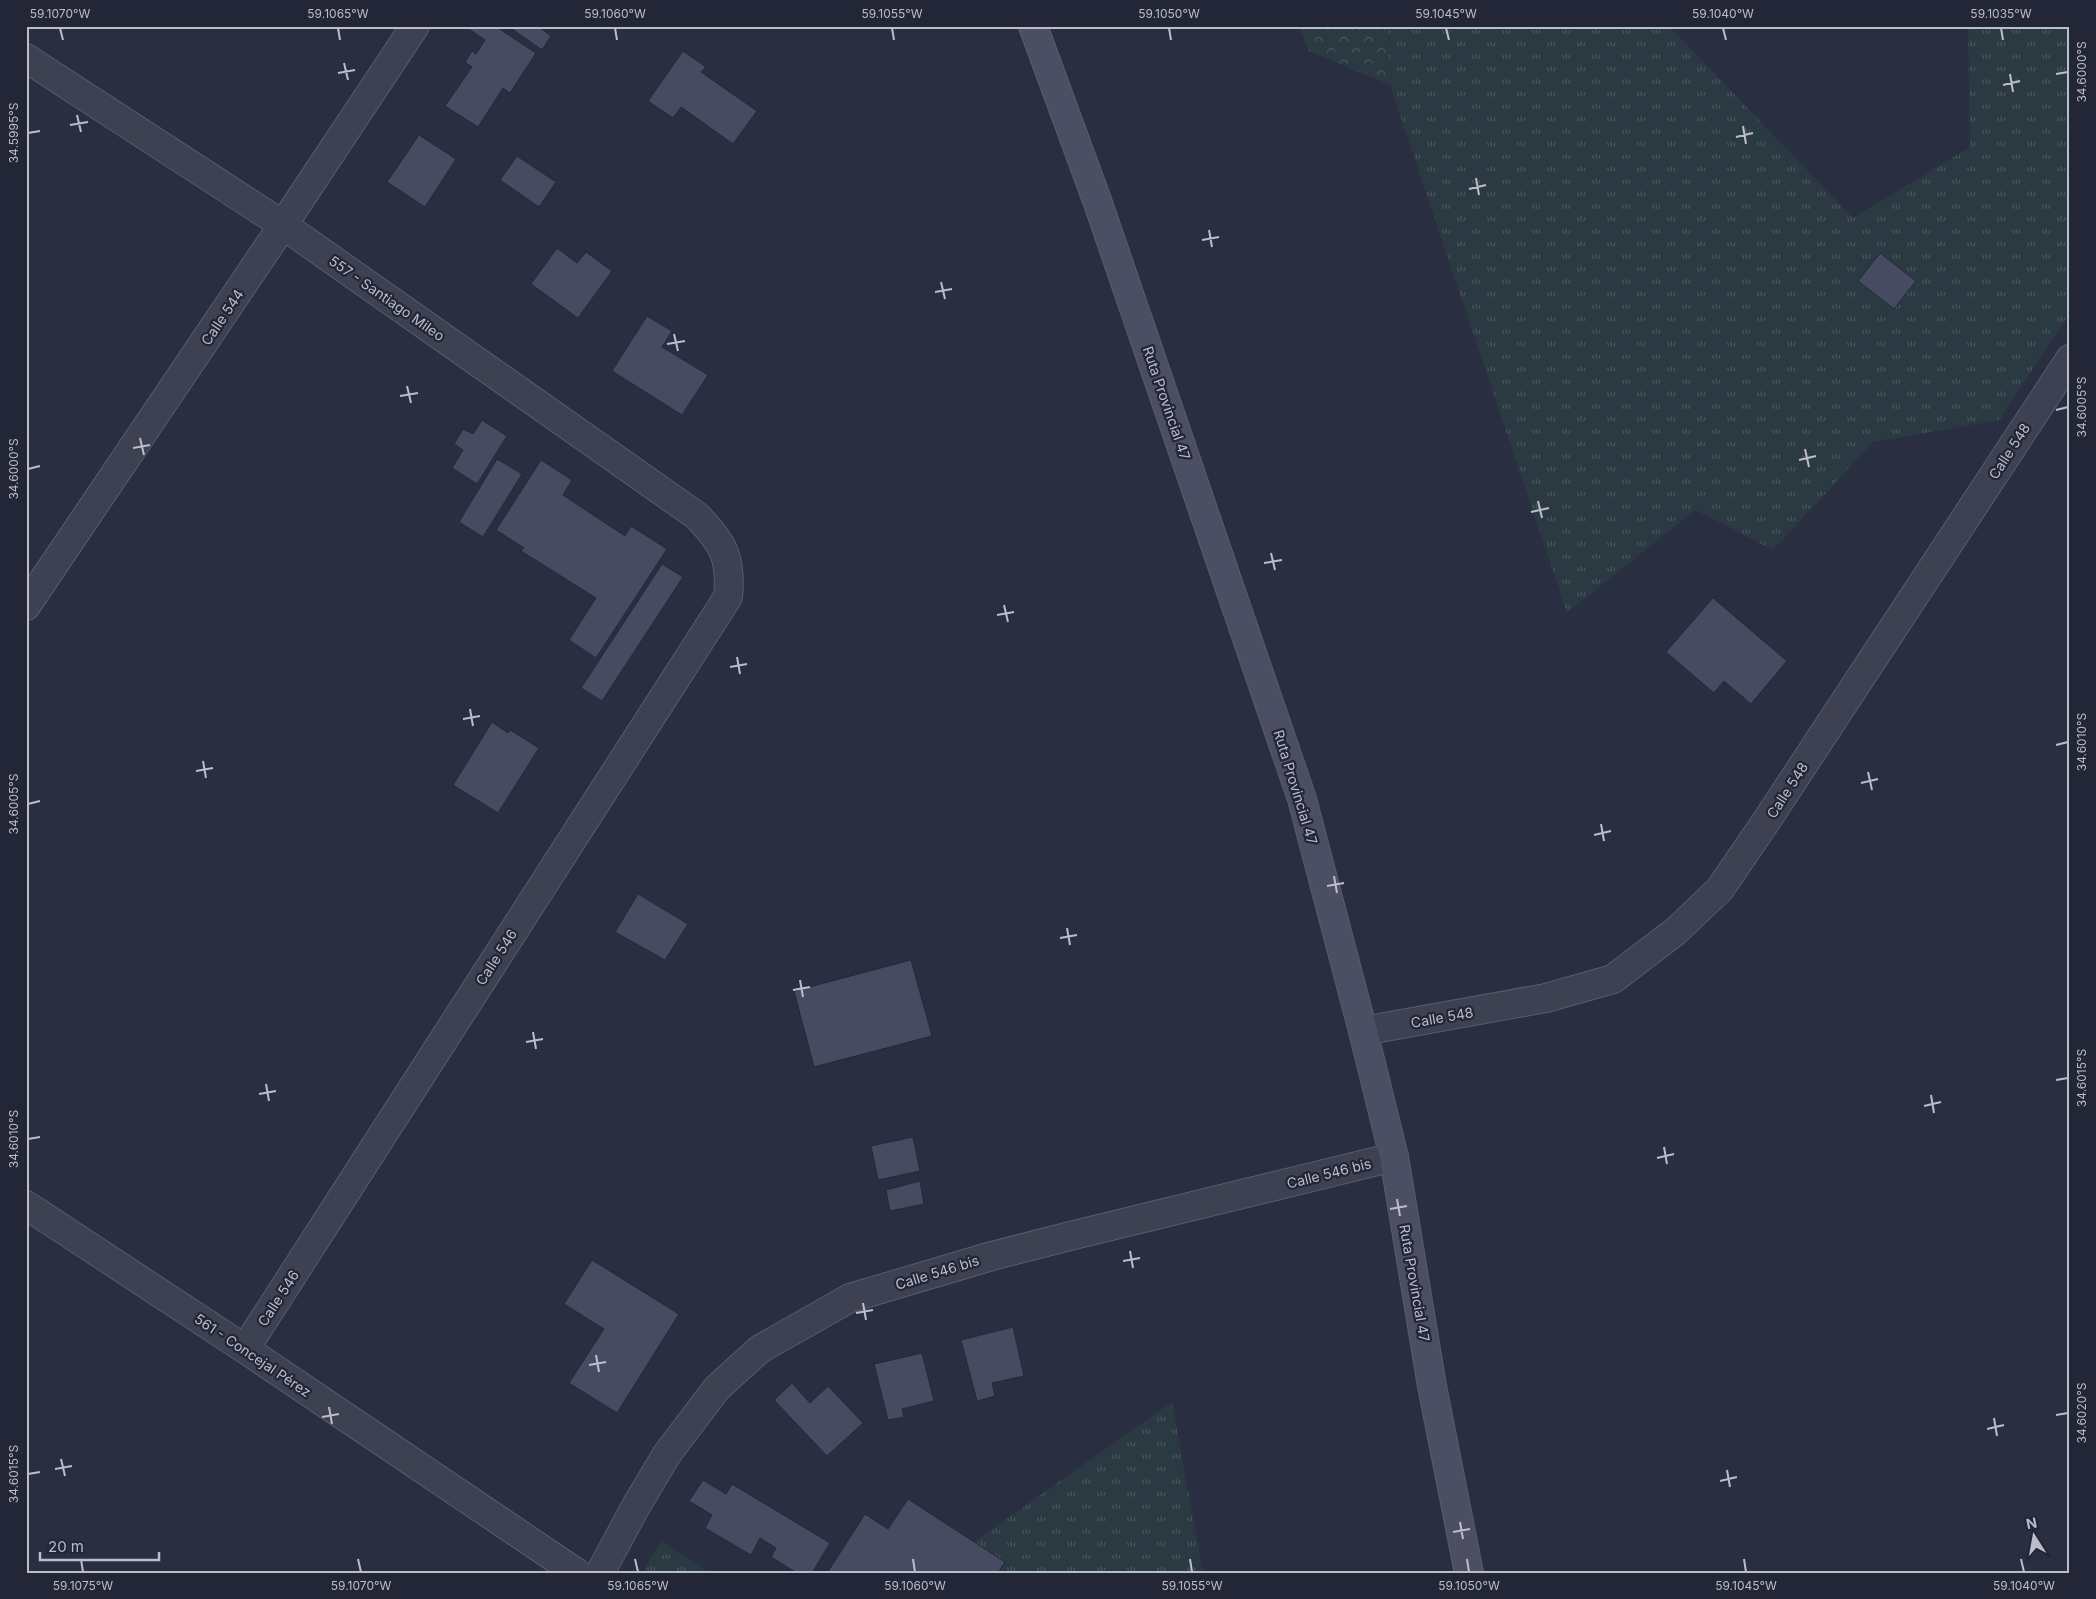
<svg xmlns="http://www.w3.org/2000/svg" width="2096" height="1599" viewBox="0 0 2096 1599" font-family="Inter,sans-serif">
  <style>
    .grass { fill: url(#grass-tufts) }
    .forest { fill: url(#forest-crowns) }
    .building { fill: #464b61; stroke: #242839 }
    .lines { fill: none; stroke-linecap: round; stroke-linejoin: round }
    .street-casing { stroke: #595c6b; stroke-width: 30 }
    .secondary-casing { stroke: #595c6b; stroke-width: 30 }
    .street { stroke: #3e4151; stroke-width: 28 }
    .secondary { stroke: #4c4f64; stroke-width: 28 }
    .ticks { fill: none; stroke: #bbbdcb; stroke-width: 2 }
    .labels { text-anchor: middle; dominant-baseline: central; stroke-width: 4.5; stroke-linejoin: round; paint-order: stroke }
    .street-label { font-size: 14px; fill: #bbbdcb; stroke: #222637 }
    .neatline { fill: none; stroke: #bbbdcb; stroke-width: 2 }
    .ticks-label { font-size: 12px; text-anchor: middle; fill: #bbbdcb }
  </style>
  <defs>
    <pattern id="grass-tufts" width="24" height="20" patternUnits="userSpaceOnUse" patternTransform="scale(1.25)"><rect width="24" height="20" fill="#2b3a42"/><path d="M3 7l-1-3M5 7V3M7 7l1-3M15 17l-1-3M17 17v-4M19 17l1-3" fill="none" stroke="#48555c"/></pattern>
    <pattern id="forest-crowns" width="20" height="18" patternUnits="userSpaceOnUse" patternTransform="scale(1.25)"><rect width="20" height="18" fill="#2b3a42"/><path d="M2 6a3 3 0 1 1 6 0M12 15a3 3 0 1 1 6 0" fill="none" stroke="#48555c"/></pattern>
  </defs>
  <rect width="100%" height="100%" fill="#292e41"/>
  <path class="grass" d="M1388,26H1669L1853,218L1970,147L1968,26H2070V313L1999,420L1873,442L1773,550L1695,510L1567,613L1390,85Z
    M1172,1402L1203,1573H930Z
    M661,1541L710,1573H642Z"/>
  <path class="forest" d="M1299,26H1388L1390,85L1309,51Z"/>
  <path class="building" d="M471,26H495L536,53L510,93L503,88L478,127L445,106L472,67L465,62L472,51L476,54L485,40L469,29Z
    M508,26H538L551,36L542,50Z
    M683,51L706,67L701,72L757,111L733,144L681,107L673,118L648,101Z
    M419,135L456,159L425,207L387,182Z
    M517,156L556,182L539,207L500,180Z
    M557,248L577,263L586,252L612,271L578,318L531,284Z
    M1880,253L1916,281L1894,309L1858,281Z
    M647,316L672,331L662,347L708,375L682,415L612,371Z
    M482,420L507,436L477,484L452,468L463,450L454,444L463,429L473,434Z
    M497,459L522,474L483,537L459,522Z
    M541,460L572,480L563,495L625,536L631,526L667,549L596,658L569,640L596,598L521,551L524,548L496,530Z
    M662,564L683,577L602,701L581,688Z
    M1713,598L1787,661L1751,704L1724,681L1714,693L1666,652Z
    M492,722L508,733L510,730L539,748L498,813L453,785Z
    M638,894L688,924L665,960L615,932Z
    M911,960L932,1036L814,1067L794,991Z
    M913,1137L920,1171L878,1180L871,1146Z
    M920,1181L924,1204L890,1211L886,1190Z
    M592,1260L679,1314L617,1413L569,1383L604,1329L564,1304Z
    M1013,1327L1024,1376L992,1383L995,1396L977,1401L961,1340Z
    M922,1353L934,1401L902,1409L904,1417L888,1420L874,1364Z
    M792,1383L810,1403L828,1386L863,1423L827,1456L774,1400Z
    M703,1480L726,1494L732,1484L830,1543L812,1573H797L771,1557L776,1548L760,1538L751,1555L705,1528L712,1515L689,1501Z
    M908,1499L1005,1562L998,1573H827L865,1514L888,1529Z"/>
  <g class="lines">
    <g class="street-casing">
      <path id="street" d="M26,58L283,225L697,516C723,543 732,558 728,597L245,1349
        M26,606L283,225L415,26
        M1363,1031L1546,998L1613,979L1676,931L1720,889L1767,820L2070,359
        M26,1205L245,1349L577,1573
        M600,1573L636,1506L667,1454L717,1388L760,1349L850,1298L992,1256L1070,1236L1394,1157"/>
    </g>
    <g class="secondary-casing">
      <path id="secondary" d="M1033,26L1098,203L1302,799L1363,1031L1394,1157L1432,1386L1469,1573"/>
    </g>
    <use href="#street" class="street"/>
    <use href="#secondary" class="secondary"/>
  </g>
  <path class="ticks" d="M60,28L63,40M338,28L340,40M615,28L617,40M892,28L894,40M1169,28L1171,40M1446,28L1449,40M1723,28L1726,40M2001,28L2003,40M344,63L348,80M338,73L355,70M2010,74L2013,92M2056,74L2068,72M2003,85L2020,81M77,115L81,132M70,125L88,122M1743,126L1746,144M28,133L40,131M1736,137L1753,133M1476,178L1479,195M1469,189L1486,185M1209,230L1212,247M1202,240L1219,237M941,282L945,299M935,292L952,289M674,334L678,351M667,344L685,341M407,386L411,403M400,396L418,393M2056,410L2068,407M140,438L144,455M133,448L150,445M1805,449L1809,467M1799,460L1816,456M28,469L40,466M1538,501L1542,518M1531,512L1549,508M1271,553L1275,570M1264,563L1282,560M1004,605L1008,622M997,615L1014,612M737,657L740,674M730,667L747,664M470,709L473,726M463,719L480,716M2056,745L2068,742M203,761L206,778M196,771L213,768M1868,772L1872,790M1861,783L1878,779M28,804L40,801M1601,824L1604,841M1594,835L1611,831M1334,876L1337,893M1327,886L1344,883M1067,928L1070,945M1060,938L1077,935M800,980L803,997M793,990L810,987M533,1032L536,1049M526,1042L543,1039M2056,1080L2068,1078M266,1084L269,1101M259,1094L276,1091M1931,1095L1934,1113M1924,1106L1941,1102M28,1139L40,1137M1664,1147L1667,1164M1657,1158L1674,1154M1397,1199L1400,1216M1390,1209L1407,1206M1130,1251L1133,1268M1123,1261L1140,1258M863,1303L866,1320M856,1313L873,1310M596,1355L599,1372M589,1365L606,1362M329,1407L332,1424M2056,1415L2068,1413M322,1417L339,1414M1994,1418L1997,1436M1987,1429L2004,1425M61,1459L65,1476M55,1469L72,1466M1727,1470L1730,1487M28,1474L40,1472M1720,1481L1737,1477M1460,1522L1463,1539M1453,1532L1470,1529M81,1559L83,1572M358,1559L361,1572M635,1559L638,1572M913,1559L915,1572M1190,1559L1192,1572M1467,1559L1469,1572M1744,1559L1746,1572M2021,1559L2024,1572"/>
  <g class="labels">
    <g class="street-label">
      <text transform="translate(387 298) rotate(35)">557 - Santiago Mileo</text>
      <text transform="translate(222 317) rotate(-56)">Calle 544</text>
      <text transform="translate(1167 403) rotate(71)">Ruta Provincial 47</text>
      <text transform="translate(2009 451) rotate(-57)">Calle 548</text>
      <text transform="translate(1296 787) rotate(73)">Ruta Provincial 47</text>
      <text transform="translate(1787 790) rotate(-57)">Calle 548</text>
      <text transform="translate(496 957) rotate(-57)">Calle 546</text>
      <text transform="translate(1442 1017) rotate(-10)">Calle 548</text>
      <text transform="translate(1329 1173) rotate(-14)">Calle 546 bis</text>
      <text transform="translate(937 1272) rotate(-17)">Calle 546 bis</text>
      <text transform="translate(1415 1283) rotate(80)">Ruta Provincial 47</text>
      <text transform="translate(278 1298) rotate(-57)">Calle 546</text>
      <text transform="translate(253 1355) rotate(34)">561 - Concejal Pérez</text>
    </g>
  </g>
  <rect width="2096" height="1599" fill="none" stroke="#222637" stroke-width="55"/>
  <g transform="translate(2034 1536) rotate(349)" stroke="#222637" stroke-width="4" paint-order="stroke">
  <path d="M0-4L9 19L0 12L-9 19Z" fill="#bbbdcb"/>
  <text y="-8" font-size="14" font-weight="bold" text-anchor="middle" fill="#bbbdcb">N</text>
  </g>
  <path d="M40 1552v8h119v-8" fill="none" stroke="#bbbdcb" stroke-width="2.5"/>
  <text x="48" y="1552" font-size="15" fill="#bbbdcb" stroke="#222637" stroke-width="4" paint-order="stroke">20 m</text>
  <rect x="28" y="28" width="2040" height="1544" class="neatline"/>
  <g class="ticks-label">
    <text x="60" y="18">59.1070°W</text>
    <text x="338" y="18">59.1065°W</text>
    <text x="615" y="18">59.1060°W</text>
    <text x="892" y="18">59.1055°W</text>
    <text x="1169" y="18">59.1050°W</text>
    <text x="1446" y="18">59.1045°W</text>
    <text x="1723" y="18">59.1040°W</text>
    <text x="2001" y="18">59.1035°W</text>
    <text transform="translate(2082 72) rotate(-90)" y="4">34.6000°S</text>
    <text transform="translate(14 133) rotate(-90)" y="4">34.5995°S</text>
    <text transform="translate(2082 407) rotate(-90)" y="4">34.6005°S</text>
    <text transform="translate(14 469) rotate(-90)" y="4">34.6000°S</text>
    <text transform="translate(2082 742) rotate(-90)" y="4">34.6010°S</text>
    <text transform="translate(14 804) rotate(-90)" y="4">34.6005°S</text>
    <text transform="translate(2082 1078) rotate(-90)" y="4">34.6015°S</text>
    <text transform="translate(14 1139) rotate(-90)" y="4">34.6010°S</text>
    <text transform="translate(2082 1413) rotate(-90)" y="4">34.6020°S</text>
    <text transform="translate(14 1474) rotate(-90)" y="4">34.6015°S</text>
    <text x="83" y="1590">59.1075°W</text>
    <text x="361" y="1590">59.1070°W</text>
    <text x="638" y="1590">59.1065°W</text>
    <text x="915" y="1590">59.1060°W</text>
    <text x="1192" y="1590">59.1055°W</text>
    <text x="1469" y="1590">59.1050°W</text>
    <text x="1746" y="1590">59.1045°W</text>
    <text x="2024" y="1590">59.1040°W</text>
  </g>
</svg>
